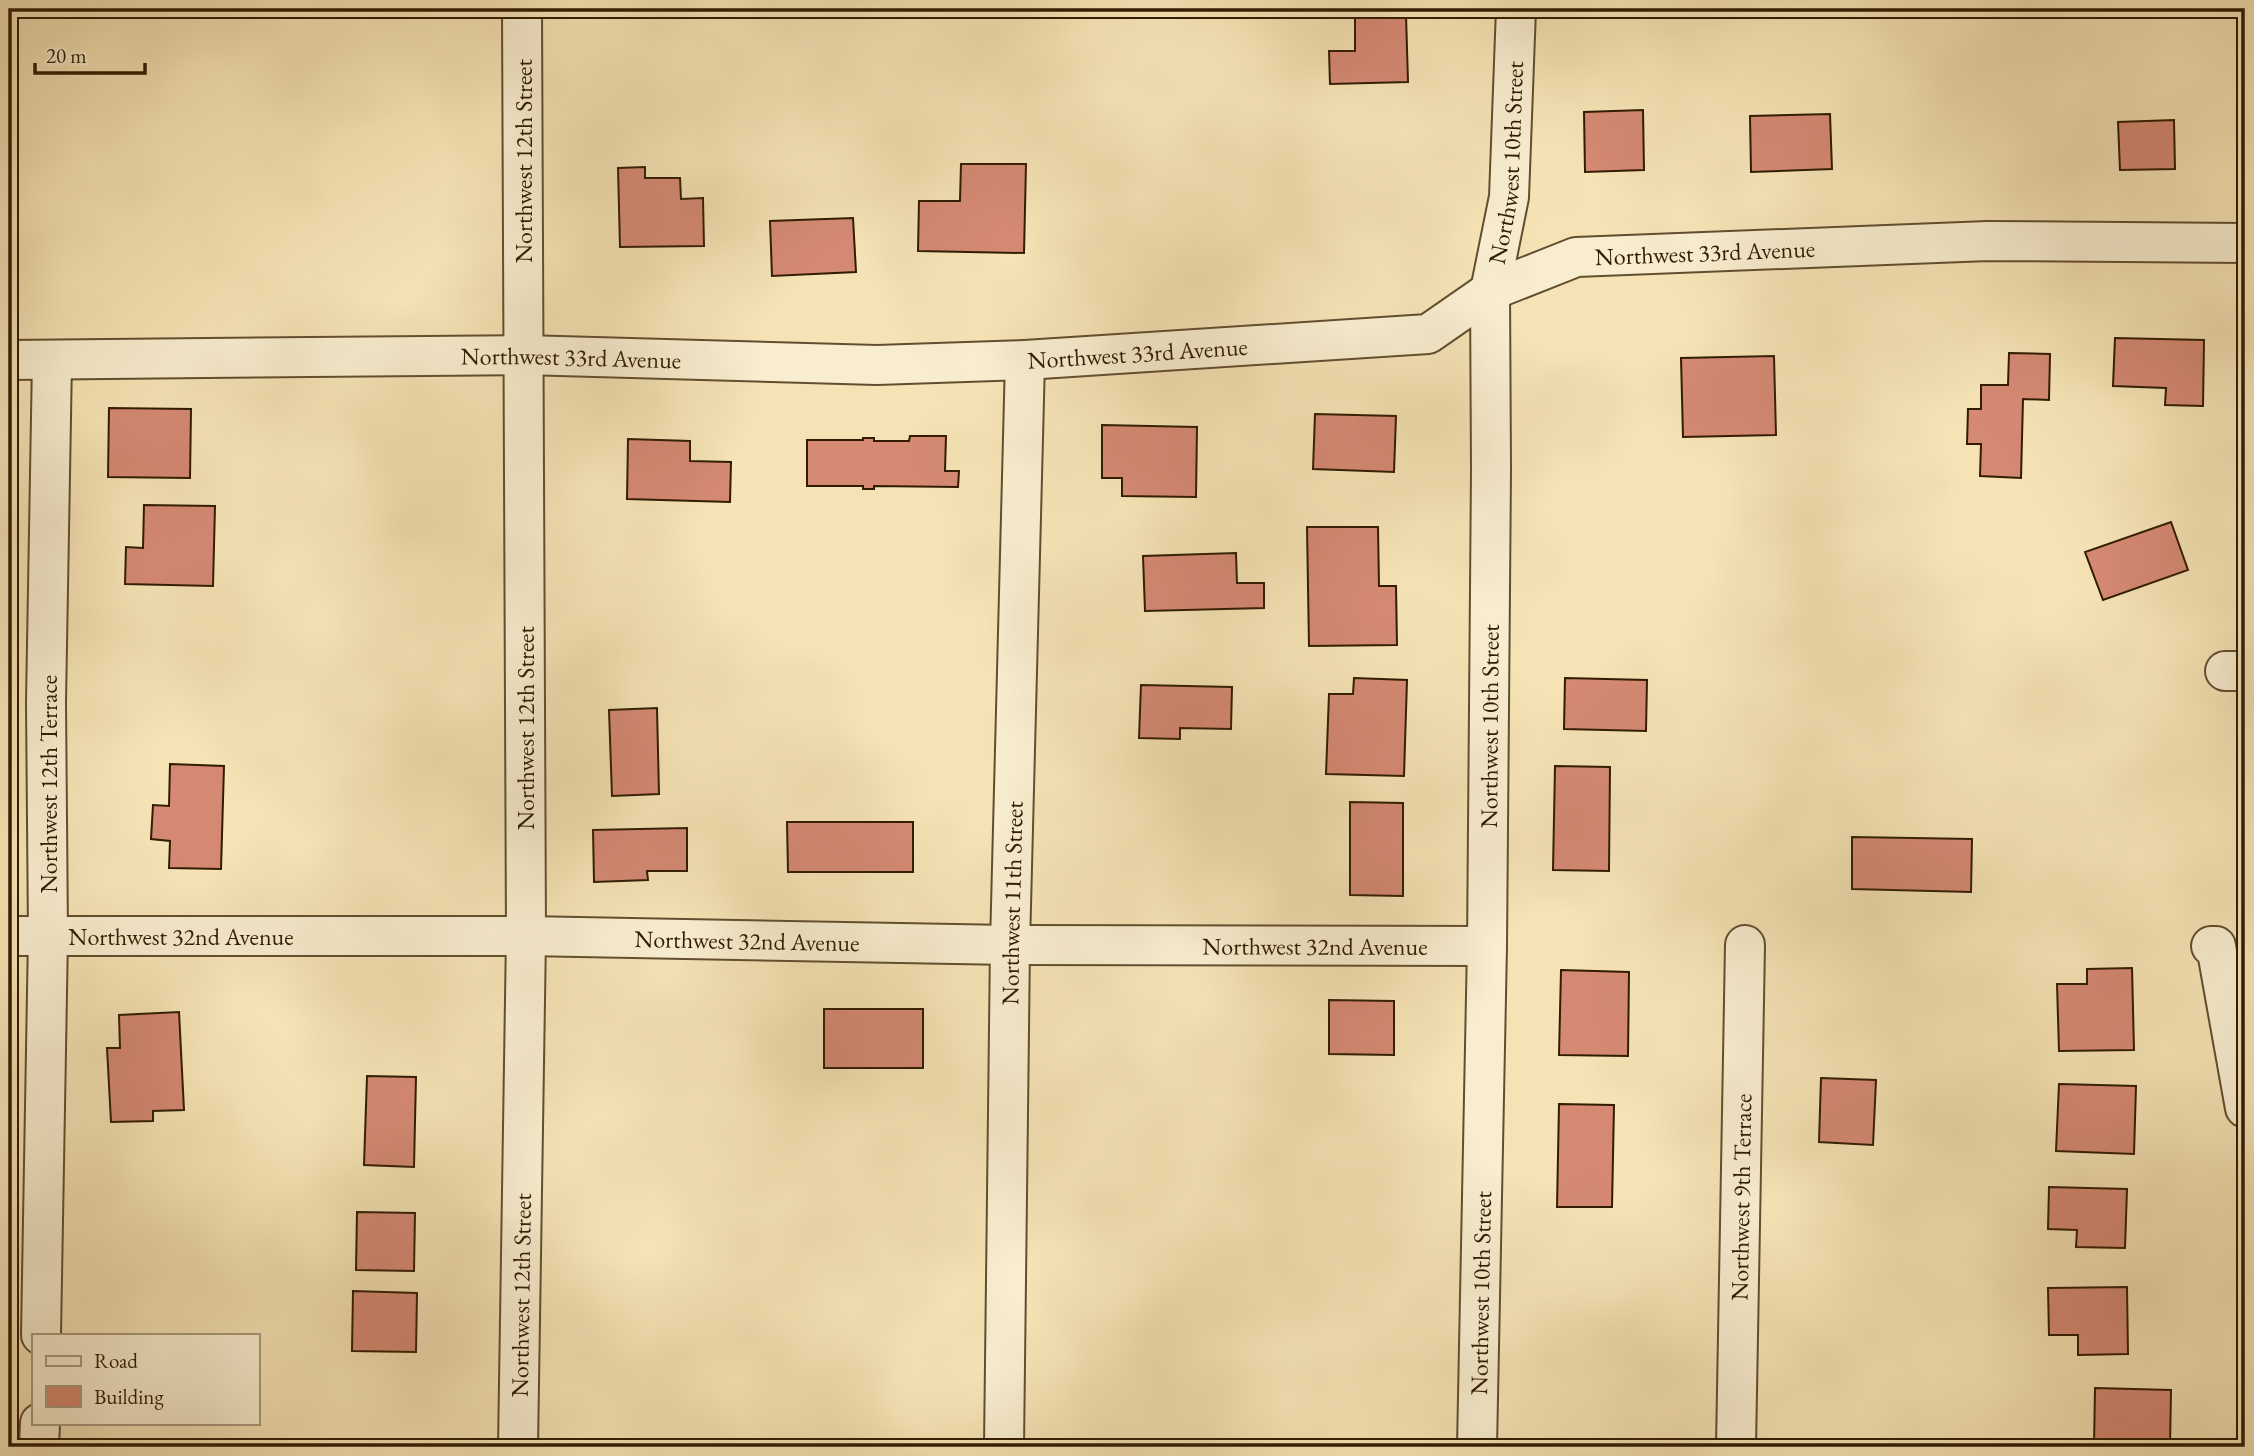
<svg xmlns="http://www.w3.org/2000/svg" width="2254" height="1456" viewBox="0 0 2254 1456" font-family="'EB Garamond',serif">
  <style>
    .building { fill: #d58973; stroke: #311c02; stroke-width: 2 }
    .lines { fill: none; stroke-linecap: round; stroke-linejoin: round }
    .minor-casing { stroke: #624e2f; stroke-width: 42 }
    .minor { stroke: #f8edcf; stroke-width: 38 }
    .labels { text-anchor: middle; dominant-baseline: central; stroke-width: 7; stroke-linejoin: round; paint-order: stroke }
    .street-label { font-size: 24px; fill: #311c02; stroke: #f8edcf }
  </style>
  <rect width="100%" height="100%" fill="#f5e3b5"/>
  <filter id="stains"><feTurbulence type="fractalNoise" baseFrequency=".00286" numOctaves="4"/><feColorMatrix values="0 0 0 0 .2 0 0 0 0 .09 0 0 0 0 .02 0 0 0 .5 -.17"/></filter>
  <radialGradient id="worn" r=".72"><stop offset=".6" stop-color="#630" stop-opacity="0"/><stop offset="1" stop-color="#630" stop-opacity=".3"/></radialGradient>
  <path class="building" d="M1406,15L1408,82L1330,84L1329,51H1355V16Z
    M1643,110L1644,170L1585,172L1584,112Z
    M1830,114L1832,169L1751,172L1750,116Z
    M2174,120L2175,169L2120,170L2118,122Z
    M961,164H1026L1024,253L918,251L919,201H960Z
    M645,167V178H680L681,199L703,198L704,246L620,247L618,168Z
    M853,218L856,272L772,276L770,221Z
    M2115,338L2204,340L2203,406L2165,405L2166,388L2113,386Z
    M2009,353L2050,354L2049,400L2023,399L2021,478L1980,476L1981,444H1967L1968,409H1981V385H2008Z
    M1774,356L1776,435L1683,437L1681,358Z
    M109,408L191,409L190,478L108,477Z
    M1315,414L1396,416L1394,472L1313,469Z
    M1102,425L1197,427L1196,497L1122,496V478H1102Z
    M910,436H946L945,471H959L958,487L874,486V489H863V486H807V440H863V438H874V441H909Z
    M628,439L690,441V461L731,462L730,502L627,499Z
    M144,505L215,506L213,586L125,584L126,547L143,548Z
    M2171,522L2188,570L2103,600L2085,552Z
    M1307,527H1378L1379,586H1396L1397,645L1309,646Z
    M1236,553L1237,583H1264V608L1145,611L1143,556Z
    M1354,678L1407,680L1404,776L1326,774L1329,694H1353Z
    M1565,678L1647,680L1646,731L1564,729Z
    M1141,685L1232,687L1231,729L1180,728V739L1139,738Z
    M657,708L659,794L612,796L609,710Z
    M170,764L224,766L221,869L169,868L170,841L151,839L153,805L169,806Z
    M1555,766L1610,767L1609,871L1553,870Z
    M1350,802L1403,803V896L1350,895Z
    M787,822H913V872H788Z
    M687,828V871H647L648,880L594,882L593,830Z
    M1852,837L1972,839L1971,892L1852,889Z
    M2132,968L2134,1050L2059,1051L2057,984H2087V969Z
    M1561,970L1629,972L1628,1056L1559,1055Z
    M1329,1000L1394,1001V1055L1329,1054Z
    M824,1009H923V1068H824Z
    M179,1012L184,1110L153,1111V1121L111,1122L107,1048H120L119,1015Z
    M367,1076L416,1077L414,1167L364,1165Z
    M1821,1078L1876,1080L1873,1145L1819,1142Z
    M2059,1084L2136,1086L2134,1154L2056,1151Z
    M1559,1104L1614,1105L1612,1207H1557Z
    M2049,1187L2127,1189L2125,1248L2076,1247L2077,1230L2048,1229Z
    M357,1212L415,1213L414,1271L356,1270Z
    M2127,1287L2128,1354L2078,1355V1335H2049L2048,1288Z
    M353,1291L417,1293L416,1352L352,1351Z
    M2095,1388L2171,1390L2170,1447H2094Z
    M1525,1439H1683V1447H1525Z"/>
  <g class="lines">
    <g class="minor-casing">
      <g id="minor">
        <path id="s1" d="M9,360L524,355L877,365L1025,360L1428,334L1490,291L1576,257L1988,241L2245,243"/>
        <path d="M2225,671H2245"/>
        <path id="s2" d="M9,936H526L1010,945L1487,946"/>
        <path d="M2211,946H2216L2245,1108"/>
        <path d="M41,1335L48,936L46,702L52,360"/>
        <path d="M39,1447L40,1423"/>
        <path id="s3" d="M518,1447L526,936L522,9"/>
        <path id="s4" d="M1004,1447L1010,945L1025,360"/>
        <path id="s5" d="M1477,1447L1487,946L1491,470L1490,291L1509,197L1516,9"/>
        <path id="s6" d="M1736,1447L1745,945"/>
      </g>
    </g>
    <use href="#minor" class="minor"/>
  </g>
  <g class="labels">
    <g class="street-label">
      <text transform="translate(523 161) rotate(-90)">Northwest 12th Street</text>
      <text stroke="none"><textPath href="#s5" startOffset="1286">Northwest 10th Street</textPath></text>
      <text stroke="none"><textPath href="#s1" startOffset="1717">Northwest 33rd Avenue</textPath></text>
      <text stroke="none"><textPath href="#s1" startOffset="1129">Northwest 33rd Avenue</textPath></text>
      <text stroke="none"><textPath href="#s1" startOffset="562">Northwest 33rd Avenue</textPath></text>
      <text stroke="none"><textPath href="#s5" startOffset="721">Northwest 10th Street</textPath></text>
      <text transform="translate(525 728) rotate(-90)">Northwest 12th Street</text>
      <text transform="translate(48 784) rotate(-90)">Northwest 12th Terrace</text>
      <text stroke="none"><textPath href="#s4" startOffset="544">Northwest 11th Street</textPath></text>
      <text stroke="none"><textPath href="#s2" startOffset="172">Northwest 32nd Avenue</textPath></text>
      <text stroke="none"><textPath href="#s2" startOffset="738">Northwest 32nd Avenue</textPath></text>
      <text stroke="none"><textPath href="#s2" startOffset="1306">Northwest 32nd Avenue</textPath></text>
      <text stroke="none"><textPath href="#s6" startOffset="250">Northwest 9th Terrace</textPath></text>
      <text stroke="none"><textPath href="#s5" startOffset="154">Northwest 10th Street</textPath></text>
      <text stroke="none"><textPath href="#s3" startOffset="152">Northwest 12th Street</textPath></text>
    </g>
  </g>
  <rect width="2254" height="1456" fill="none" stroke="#f5e3b5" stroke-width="35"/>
  <rect x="10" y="10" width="2233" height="1435" fill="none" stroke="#311c02" stroke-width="3.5"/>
  <rect x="18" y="18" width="2219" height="1421" fill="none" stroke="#311c02" stroke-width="2"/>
  <rect x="32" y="1334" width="228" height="91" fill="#f8edcf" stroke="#a8997d" stroke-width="2"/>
  <rect x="46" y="1356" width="35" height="10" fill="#f8edcf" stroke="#a8997d" stroke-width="2"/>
  <text x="94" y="1368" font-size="21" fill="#311c02">Road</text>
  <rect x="46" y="1386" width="35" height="21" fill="#d58973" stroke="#a8997d" stroke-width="2"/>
  <text x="94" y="1404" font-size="21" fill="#311c02">Building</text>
  <path d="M35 63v10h110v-10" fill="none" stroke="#311c02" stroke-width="3.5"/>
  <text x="46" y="63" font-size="21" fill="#311c02" stroke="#f8edcf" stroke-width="5" paint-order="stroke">20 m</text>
  <rect width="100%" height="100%" filter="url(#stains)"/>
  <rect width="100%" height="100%" fill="url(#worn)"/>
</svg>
